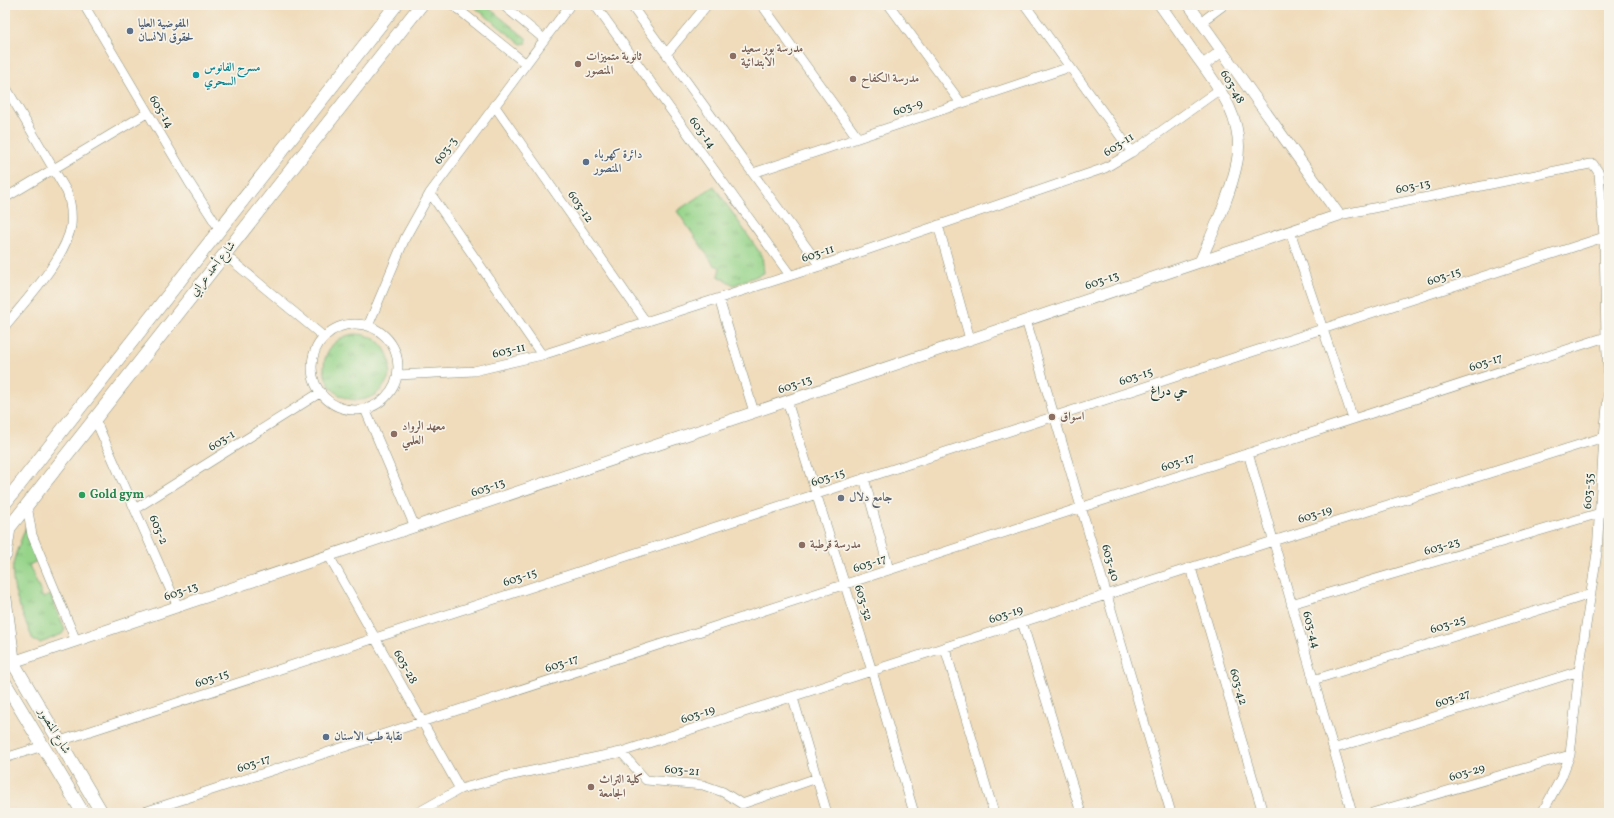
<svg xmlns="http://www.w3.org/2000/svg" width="1614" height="818" viewBox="0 0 1614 818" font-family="Vollkorn,Amiri,serif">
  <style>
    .grass { fill: url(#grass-tufts); stroke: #5a885f }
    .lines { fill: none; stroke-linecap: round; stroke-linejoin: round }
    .minor-casing { stroke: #888c78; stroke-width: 10 }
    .tertiary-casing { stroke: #888c78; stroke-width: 12 }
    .secondary-casing { stroke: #888c78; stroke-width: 14 }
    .minor { stroke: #fff; stroke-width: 9 }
    .tertiary { stroke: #fff; stroke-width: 11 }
    .secondary { stroke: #fff; stroke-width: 13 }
    .service-dot { fill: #5c6f8a; stroke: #f7f3e8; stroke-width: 1.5 }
    .education-dot { fill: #8d6e63; stroke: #f7f3e8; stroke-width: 1.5 }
    .culture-dot { fill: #0f9aa8; stroke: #f7f3e8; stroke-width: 1.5 }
    .leisure-dot { fill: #2e9e5b; stroke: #f7f3e8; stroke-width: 1.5 }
    .worship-dot { fill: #6b7280; stroke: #f7f3e8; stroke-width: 1.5 }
    .labels { text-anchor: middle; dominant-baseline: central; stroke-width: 3.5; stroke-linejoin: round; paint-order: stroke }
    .service-label { font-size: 12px; font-weight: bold; fill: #4e5e75; stroke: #f7f3e8; text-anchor: start }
    .education-label { font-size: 12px; font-weight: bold; fill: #785e54; stroke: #f7f3e8; text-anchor: start }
    .culture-label { font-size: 12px; font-weight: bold; fill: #0d838f; stroke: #f7f3e8; text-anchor: start }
    .street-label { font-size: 12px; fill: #1f3d34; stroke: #f7f3e8 }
    .leisure-label { font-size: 12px; font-weight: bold; fill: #27864d; stroke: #f7f3e8; text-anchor: start }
    .worship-label { font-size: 12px; font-weight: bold; fill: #5b616d; stroke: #f7f3e8; text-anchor: start }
    .neighbourhood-label { font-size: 13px; font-weight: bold; fill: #1f3d34; stroke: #f7f3e8 }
  </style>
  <defs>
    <pattern id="grass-tufts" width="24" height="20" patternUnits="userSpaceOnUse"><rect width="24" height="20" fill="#96d48a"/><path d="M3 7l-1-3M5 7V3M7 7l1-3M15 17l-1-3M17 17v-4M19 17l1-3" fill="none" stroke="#7aad72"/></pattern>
  </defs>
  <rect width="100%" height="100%" fill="#f7f3e8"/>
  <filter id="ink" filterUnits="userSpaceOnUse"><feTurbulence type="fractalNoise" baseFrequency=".025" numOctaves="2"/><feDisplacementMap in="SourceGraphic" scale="8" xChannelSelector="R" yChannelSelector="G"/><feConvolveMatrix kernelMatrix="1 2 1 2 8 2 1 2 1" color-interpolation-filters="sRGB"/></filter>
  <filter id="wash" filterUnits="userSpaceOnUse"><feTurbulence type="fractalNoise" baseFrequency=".012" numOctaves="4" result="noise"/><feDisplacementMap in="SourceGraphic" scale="16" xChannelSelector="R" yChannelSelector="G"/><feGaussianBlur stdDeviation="0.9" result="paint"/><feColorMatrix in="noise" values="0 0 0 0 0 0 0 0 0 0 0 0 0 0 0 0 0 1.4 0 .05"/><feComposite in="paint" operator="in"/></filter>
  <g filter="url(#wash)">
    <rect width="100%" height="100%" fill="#f0dcbb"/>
    <path class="grass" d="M472,5H485L526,38L527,43L521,44Z
      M714,186L762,256L764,273L734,285L718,276L720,267L714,265L677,211Z
      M324 367a33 33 0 1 1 66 0a33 33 0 1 1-66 0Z
      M26,526L27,536L37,561L29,565L43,598L50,595L65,629L62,634L40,643L33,640C24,617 10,590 13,565C15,552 22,539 26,526Z"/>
  </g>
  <g filter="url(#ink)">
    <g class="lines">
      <g class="minor-casing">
        <path id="minor" d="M84,5L189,182L220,230
          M453,5L526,64
          M503,5L544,39
          M595,5L790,275
          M631,5L820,266
          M762,5L857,137
          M889,5L961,103
          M1025,5L1132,152
          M1201,22L1224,5
          M667,53L707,5
          M5,86L67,192C71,203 72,214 71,226C65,259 26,300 5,326
          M494,105L646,322
          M753,173L1070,67
          M430,193L542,355
          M5,198L147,113
          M1339,215L1590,164H1593L1599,173L1604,237L1606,337L1609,386L1604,437L1597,553L1579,671L1570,755L1561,778L1542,813
          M938,225L970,339
          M1290,231L1353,419
          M225,255L324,337
          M719,299L754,412
          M1026,320L1171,813
          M312 367a43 43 0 1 1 86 0a43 43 0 1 1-86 0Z
          M368,326L405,238L430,193L570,5
          M398,375L474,371L542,355L820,266L1105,168L1132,152L1220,89
          M787,401L872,671L914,813
          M365,409L415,527
          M95,419L178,607
          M1248,453L1352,813
          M864,478L889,570
          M27,505L32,535L76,641
          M135,509L321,392
          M329,556L460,789
          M1191,568L1263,813
          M1291,604L1600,513
          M1022,622L1081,813
          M945,648L994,813
          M1313,680L1591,594
          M793,698L827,813
          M60,741L1604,237
          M1333,749L1579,671
          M621,752L646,780L703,785L723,792L742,804L817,778
          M5,758L43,746
          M141,813L1606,337
          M417,813L460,789L508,776L621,752L1273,541L1604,437
          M1372,813L1570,755"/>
      </g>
      <g class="tertiary-casing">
        <path id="tertiary" d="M1160,5C1173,23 1186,42 1199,60C1221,90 1245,122 1237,162C1230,197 1214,229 1200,262
          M1203,65L1222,51
          M13,662L1339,215L1189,5"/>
      </g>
      <g class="secondary-casing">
        <path id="secondary" d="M5,503L396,5
          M5,533L421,5
          M5,555L9,528
          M5,599L13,659
          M5,649L102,813
          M5,683L83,813"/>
      </g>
      <use href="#minor" class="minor"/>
      <use href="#tertiary" class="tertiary"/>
      <use href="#secondary" class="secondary"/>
    </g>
  </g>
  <g class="service-dot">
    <circle cx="130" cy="31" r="4"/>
    <circle cx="586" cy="162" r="4"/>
    <circle cx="326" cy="737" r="4"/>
  </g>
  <g class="education-dot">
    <circle cx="733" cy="56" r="4"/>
    <circle cx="578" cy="64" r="4"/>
    <circle cx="853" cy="79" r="4"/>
    <circle cx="1052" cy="417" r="4"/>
    <circle cx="394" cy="434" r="4"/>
    <circle cx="802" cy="545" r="4"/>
    <circle cx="591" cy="787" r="4"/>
  </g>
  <circle class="culture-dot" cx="196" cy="75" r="4"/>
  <circle class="leisure-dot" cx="82" cy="495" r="4"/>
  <circle class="worship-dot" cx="841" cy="498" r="4"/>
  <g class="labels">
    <g class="service-label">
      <text x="138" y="24">المفوضية العليا<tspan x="138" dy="14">لحقوق الانسان</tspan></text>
      <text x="594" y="155">دائرة كهرباء<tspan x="594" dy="14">المنصور</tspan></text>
      <text x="334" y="737">نقابة طب الاسنان</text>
    </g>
    <g class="education-label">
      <text x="741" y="49">مدرسة بور سعيد<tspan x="741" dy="14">الابتدائية</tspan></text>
      <text x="586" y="57">ثانوية متميزات<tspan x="586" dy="14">المنصور</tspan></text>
      <text x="861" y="79">مدرسة الكفاح</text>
      <text x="1060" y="417">اسواق</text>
      <text x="402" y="427">معهد الرواد<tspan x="402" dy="14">العلمي</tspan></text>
      <text x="810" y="545">مدرسة قرطبة</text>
      <text x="599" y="780">كلية التراث<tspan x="599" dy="14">الجامعة</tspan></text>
    </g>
    <g class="culture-label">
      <text x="204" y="68">مسرح الفانوس<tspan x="204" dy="14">السحري</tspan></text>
    </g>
    <g class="street-label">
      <text transform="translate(1232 87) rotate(60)">603-48</text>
      <text transform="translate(908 108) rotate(-18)">603-9</text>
      <text transform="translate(161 112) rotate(59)">605-14</text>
      <text transform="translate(702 133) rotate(54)">603-14</text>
      <text transform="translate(1119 145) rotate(-33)">603-11</text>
      <text transform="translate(446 151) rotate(-54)">603-3</text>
      <text transform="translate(1413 187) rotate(-11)">603-13</text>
      <text transform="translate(580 207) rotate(55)">603-12</text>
      <text transform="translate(818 254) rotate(-18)">603-11</text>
      <text transform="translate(213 269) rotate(-52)">شارع أحمد عرابي</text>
      <text transform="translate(1444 277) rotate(-18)">603-15</text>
      <text transform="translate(1102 281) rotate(-19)">603-13</text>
      <text transform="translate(509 351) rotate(-13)">603-11</text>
      <text transform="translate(1486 363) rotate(-18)">603-17</text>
      <text transform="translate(1136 377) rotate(-18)">603-15</text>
      <text transform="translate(795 385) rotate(-19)">603-13</text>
      <text transform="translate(222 441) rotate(-32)">603-1</text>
      <text transform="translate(1178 463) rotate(-18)">603-17</text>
      <text transform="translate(828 478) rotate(-18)">603-15</text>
      <text transform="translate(488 488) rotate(-19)">603-13</text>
      <text transform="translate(1589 491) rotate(-87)">603-35</text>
      <text transform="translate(1315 515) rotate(-17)">603-19</text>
      <text transform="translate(158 530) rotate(67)">603-2</text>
      <text transform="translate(1442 547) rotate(-16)">603-23</text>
      <text transform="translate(1110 563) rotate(74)">603-40</text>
      <text transform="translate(870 564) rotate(-18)">603-17</text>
      <text transform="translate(520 578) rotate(-18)">603-15</text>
      <text transform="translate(181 592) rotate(-19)">603-13</text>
      <text transform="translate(863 603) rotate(73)">603-32</text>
      <text transform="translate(1006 615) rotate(-18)">603-19</text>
      <text transform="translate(1448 625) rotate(-17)">603-25</text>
      <text transform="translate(1311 630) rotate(74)">603-44</text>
      <text transform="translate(562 664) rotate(-18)">603-17</text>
      <text transform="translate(405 667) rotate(61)">603-28</text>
      <text transform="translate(212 679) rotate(-18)">603-15</text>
      <text transform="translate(1238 687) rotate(74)">603-42</text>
      <text transform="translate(1453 699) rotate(-18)">603-27</text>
      <text transform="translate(698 715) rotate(-18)">603-19</text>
      <text transform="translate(54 731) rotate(59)">شارع المنصور</text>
      <text transform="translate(254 764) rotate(-18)">603-17</text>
      <text transform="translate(682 771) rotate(5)">603-21</text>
      <text transform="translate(1467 773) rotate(-16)">603-29</text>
    </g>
    <g class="leisure-label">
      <text x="90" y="495">Gold gym</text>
    </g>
    <g class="worship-label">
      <text x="849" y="498">جامع دلال</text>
    </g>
    <g class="neighbourhood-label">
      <text x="1169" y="392">حي دراغ</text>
    </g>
  </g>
  <rect width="1614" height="818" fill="none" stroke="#f7f3e8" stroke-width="20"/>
</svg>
